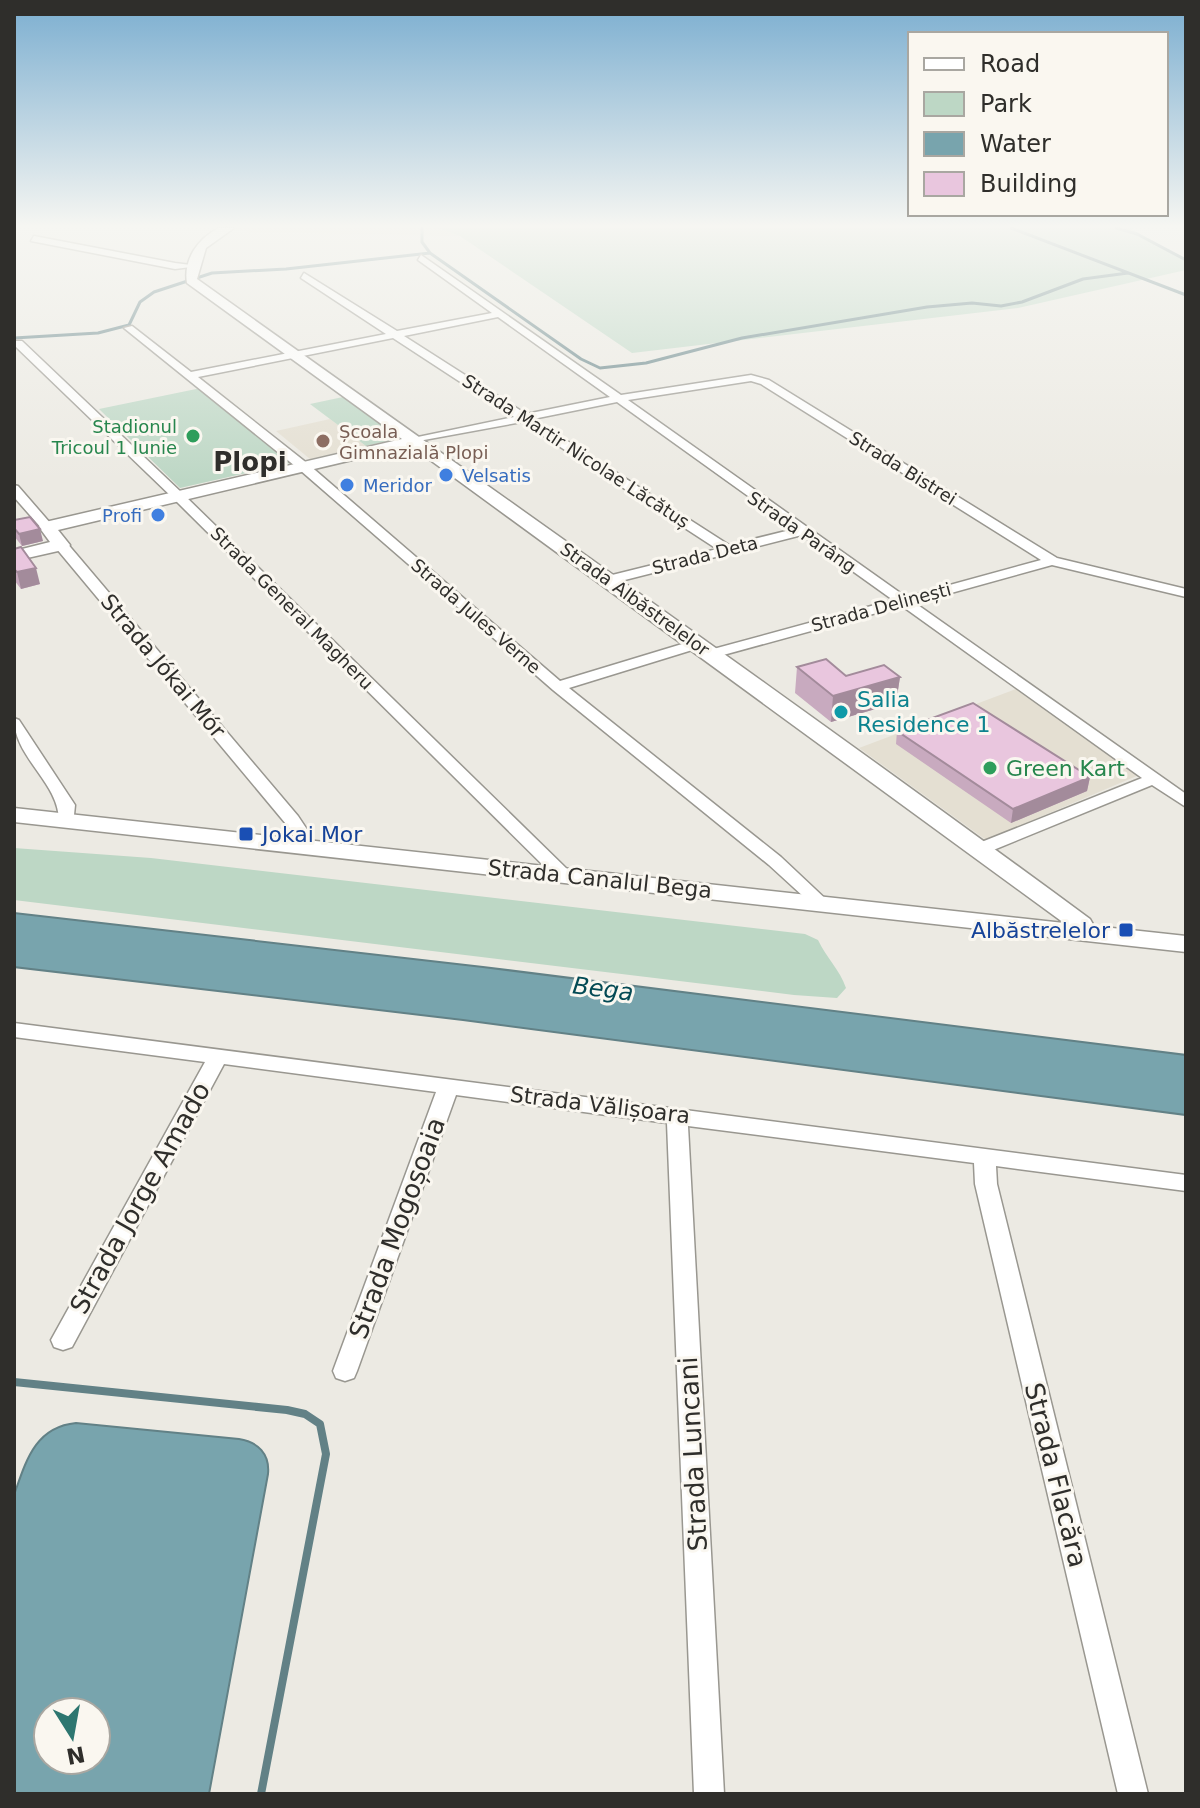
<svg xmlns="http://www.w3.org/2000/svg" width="1200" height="1808" viewBox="0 0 1200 1808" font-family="'DejaVu Sans',sans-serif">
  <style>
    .built { fill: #e4dfd2 }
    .green { fill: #bdd7c5 }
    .water { fill: #78a4ad; stroke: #628186; stroke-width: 2; fill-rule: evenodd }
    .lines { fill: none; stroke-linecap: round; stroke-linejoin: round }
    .stream-far1 { stroke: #628186; stroke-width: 3 }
    .stream { stroke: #628186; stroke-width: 8 }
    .street-casing { stroke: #999790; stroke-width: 3 }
    .secondary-casing { stroke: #999790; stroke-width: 3 }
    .street { fill: #fff; fill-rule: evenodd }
    .secondary { fill: #fff; fill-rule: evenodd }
    .wall { fill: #c8aabf }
    .shaded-wall { fill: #a38b9b }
    .building { fill: #e9c6de; stroke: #a38b9b; stroke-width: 2 }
    .leisure-dot { fill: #2e9e5b; stroke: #faf7f0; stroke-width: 3 }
    .education-dot { fill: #8d6e63; stroke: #faf7f0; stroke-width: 3 }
    .shop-dot { fill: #3f7fe0; stroke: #faf7f0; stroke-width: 3 }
    .culture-dot { fill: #0f9aa8; stroke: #faf7f0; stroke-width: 3 }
    .transit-dot { fill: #1a4fb4; stroke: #faf7f0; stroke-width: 3 }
    .labels { text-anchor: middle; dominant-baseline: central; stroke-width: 6; stroke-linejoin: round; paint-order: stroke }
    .far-leisure-label { font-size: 18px; fill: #27864d; stroke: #faf7f0; text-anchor: end }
    .far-education-label { font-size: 18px; fill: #785e54; stroke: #faf7f0; text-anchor: start }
    .far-street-label { font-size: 18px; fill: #2f2e2b; stroke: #faf7f0 }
    .far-shop-label { font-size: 18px; fill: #366cbe; stroke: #faf7f0; text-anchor: start }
    .street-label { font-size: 22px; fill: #2f2e2b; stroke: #faf7f0 }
    .culture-label { font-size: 22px; fill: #0d838f; stroke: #faf7f0; text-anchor: start }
    .leisure-label { font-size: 22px; fill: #27864d; stroke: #faf7f0; text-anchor: start }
    .transit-label { font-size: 22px; fill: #164399; stroke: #faf7f0; text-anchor: start }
    .water-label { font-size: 24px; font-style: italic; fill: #044a54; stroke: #faf7f0 }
    .far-district-label { font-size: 26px; font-weight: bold; fill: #2f2e2b; stroke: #faf7f0 }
    .near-street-label { font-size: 26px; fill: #2f2e2b; stroke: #faf7f0 }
  </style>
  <rect width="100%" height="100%" fill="#eceae3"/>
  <path class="built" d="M231,228H438L460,236L250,232Z
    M330,419L366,446L310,459L276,431Z
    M1016,689L1139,775L986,840L859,748Z"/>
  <path class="green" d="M438,228H1130L1186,260V270L1018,308L632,353L460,236Z
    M201,388L290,463L180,488L99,409Z
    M343,397L400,438L366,446L310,404Z
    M14,848L151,858L805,934L818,940C826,957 840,970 846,988L837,998L794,995L14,900Z"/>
  <path class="water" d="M14,913L483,967L1186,1055V1115L463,1020L14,967Z
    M76,1423L239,1439C258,1442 270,1454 268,1474L209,1794H14V1495C26,1461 35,1427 76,1423ZM48,1712H96V1760H48Z"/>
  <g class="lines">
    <path class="stream-far1" d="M422,228V242L430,253L581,359L600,368L646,363L742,338L927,307L972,303L1001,306L1022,302L1083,279L1128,273
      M1011,228L1186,295
      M1116,228L1137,234L1186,260
      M14,338L98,333L129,325L140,302L154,292L212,273L286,269L430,253"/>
    <path class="stream" d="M14,1382L287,1410L305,1414L320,1424L326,1454L261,1794"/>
    <g class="street-casing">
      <path id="street" d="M34,236L175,263L199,266L175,269L31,241Z
        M421,255L621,395L751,375L769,380L1057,558L1186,589V597L1052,565L915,603L1186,794V807L1152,785L986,853H974L971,849L974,845L1142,778L902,606L716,657H706V651L893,600L802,535L609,584L604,583V577L717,549L522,422L413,442V438L514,417L393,338L198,377L308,464L560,681L692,641H702V647L569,688L781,857L831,904L822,910L816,908L769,865L553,690L300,470L124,328L132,326L191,372L386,334L301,278L304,273L397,331L492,313L418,260ZM498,317L610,397L526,414L404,336ZM751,381L761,384L1041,560L906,597L628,400ZM617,402L794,529L729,545L533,419Z
        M14,341H22L182,493L569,871L572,875L569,879H557L174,499L14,345Z
        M14,485L18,486L51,524V530H43L14,497Z
        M61,541L66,542L298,816L308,831L311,847L308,851H296L292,831L286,824L56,548L55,545Z
        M14,718L19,720L75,805L73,825L67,826L59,821C59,782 14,758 14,718Z
        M14,1023L1186,1175V1191L996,1166L997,1184L1148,1794H1118L975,1184L974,1163L688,1126L724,1794H694L667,1123L456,1095L357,1371L354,1378L345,1381L336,1378L333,1371L436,1092L224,1064L72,1347L63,1350L54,1347L51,1340L205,1062L14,1037Z"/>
    </g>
    <g class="secondary-casing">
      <path id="secondary" d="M219,228H234L206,248L197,279C494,491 794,701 1090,919L1094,926L1186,936V952L14,822V808L1064,923L411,446L58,530L70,545L67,549L14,561V551L50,542L39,527L41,523L402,439L187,283C183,260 198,238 219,228Z"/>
    </g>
    <use href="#street" class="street"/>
    <use href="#secondary" class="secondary"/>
  </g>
  <path class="wall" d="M14,520L43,541L22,546L14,536Z
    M14,549L40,584L21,589L14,580Z
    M797,667L846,676L900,677L896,703L831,722L795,693Z
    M897,731L1090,777L1087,791L1011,823L896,744Z"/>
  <path class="shaded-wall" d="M40,529L43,541L22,546L19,534Z
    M36,568L40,584L21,589L17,572Z
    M900,677L896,703L831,722L833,696Z
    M1090,777L1087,791L1011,823L1013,809Z"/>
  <path class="building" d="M30,517L40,529L19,534L14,528V520Z
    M21,547L36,568L17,572L14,569V549Z
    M826,659L846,676L884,665L900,677L833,696L797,667Z
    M973,703L1090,777L1013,809L897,731Z"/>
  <linearGradient id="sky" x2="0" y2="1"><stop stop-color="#7baed0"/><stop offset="0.47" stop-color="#f6f6f2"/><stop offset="1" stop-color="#f6f6f2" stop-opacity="0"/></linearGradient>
  <rect width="1200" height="481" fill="url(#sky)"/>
  <g class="leisure-dot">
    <circle cx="193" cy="436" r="8"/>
    <circle cx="990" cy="768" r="8"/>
  </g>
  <circle class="education-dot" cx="323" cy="441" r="8"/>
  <g class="shop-dot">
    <circle cx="446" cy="475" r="8"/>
    <circle cx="347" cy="485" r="8"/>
    <circle cx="158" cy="515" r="8"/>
  </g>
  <circle class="culture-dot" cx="841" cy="712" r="8"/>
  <g class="transit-dot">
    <rect x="238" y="826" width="16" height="16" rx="4"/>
    <rect x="1118" y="922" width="16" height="16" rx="4"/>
  </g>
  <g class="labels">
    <g class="far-leisure-label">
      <text x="177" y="426">Stadionul<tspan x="177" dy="21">Tricoul 1 Iunie</tspan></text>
    </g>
    <g class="far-education-label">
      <text x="339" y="431">Școala<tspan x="339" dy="21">Gimnazială Plopi</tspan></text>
    </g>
    <g class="far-street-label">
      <text transform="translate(576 451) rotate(33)">Strada Martir Nicolae Lăcătuș</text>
      <text transform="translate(903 468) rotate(32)">Strada Bistrei</text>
      <text transform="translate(802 532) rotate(35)">Strada Parâng</text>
      <text transform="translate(705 555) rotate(-14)">Strada Deta</text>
      <text transform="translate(635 599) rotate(36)">Strada Albăstrelelor</text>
      <text transform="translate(881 607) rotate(-15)">Strada Delinești</text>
      <text transform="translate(292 608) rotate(45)">Strada General Magheru</text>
      <text transform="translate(476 616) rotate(41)">Strada Jules Verne</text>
    </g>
    <g class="far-shop-label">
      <text x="462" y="475">Velsatis</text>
      <text x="363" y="485">Meridor</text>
      <text x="142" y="515" text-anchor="end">Profi</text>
    </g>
    <g class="street-label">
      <text transform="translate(163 666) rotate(50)">Strada Jókai Mór</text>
      <text transform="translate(600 879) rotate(6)">Strada Canalul Bega</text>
      <text transform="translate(600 1105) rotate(7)">Strada Vălișoara</text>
    </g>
    <g class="culture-label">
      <text x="857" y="699">Salia<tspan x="857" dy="25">Residence 1</tspan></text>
    </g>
    <g class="leisure-label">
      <text x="1006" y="768">Green Kart</text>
    </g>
    <g class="transit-label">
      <text x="262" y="834">Jokai Mor</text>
      <text x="1110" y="930" text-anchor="end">Albăstrelelor</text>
    </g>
    <g class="water-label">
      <text transform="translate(603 989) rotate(7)">Bega</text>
    </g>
    <g class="far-district-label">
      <text x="250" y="462">Plopi</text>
    </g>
    <g class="near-street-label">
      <text transform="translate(140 1198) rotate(-61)">Strada Jorge Amado</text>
      <text transform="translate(397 1228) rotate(-70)">Strada Mogoșoaia</text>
      <text transform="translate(693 1454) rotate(-93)">Strada Luncani</text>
      <text transform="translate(1056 1475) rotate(76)">Strada Flacăra</text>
    </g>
  </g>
  <rect width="1200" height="1808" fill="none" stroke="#2f2e2b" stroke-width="32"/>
  <rect x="908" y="32" width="260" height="184" fill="#faf7f0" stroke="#a9a7a1" stroke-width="2"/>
  <rect x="924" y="58" width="40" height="12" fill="#ffffff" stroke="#a9a7a1" stroke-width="2"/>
  <text x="980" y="72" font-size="24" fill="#2f2e2b">Road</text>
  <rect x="924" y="92" width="40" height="24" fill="#bdd7c5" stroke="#a9a7a1" stroke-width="2"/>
  <text x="980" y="112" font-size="24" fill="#2f2e2b">Park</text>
  <rect x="924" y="132" width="40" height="24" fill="#78a4ad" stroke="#a9a7a1" stroke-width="2"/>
  <text x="980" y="152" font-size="24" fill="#2f2e2b">Water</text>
  <rect x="924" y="172" width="40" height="24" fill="#e9c6de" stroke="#a9a7a1" stroke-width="2"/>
  <text x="980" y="192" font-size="24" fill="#2f2e2b">Building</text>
  <g transform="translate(72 1736) rotate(169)"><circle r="38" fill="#faf7f0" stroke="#a9a7a1" stroke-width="2"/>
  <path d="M0-6L14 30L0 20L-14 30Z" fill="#2d7670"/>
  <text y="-12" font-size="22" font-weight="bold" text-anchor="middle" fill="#2f2e2b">N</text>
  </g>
</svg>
